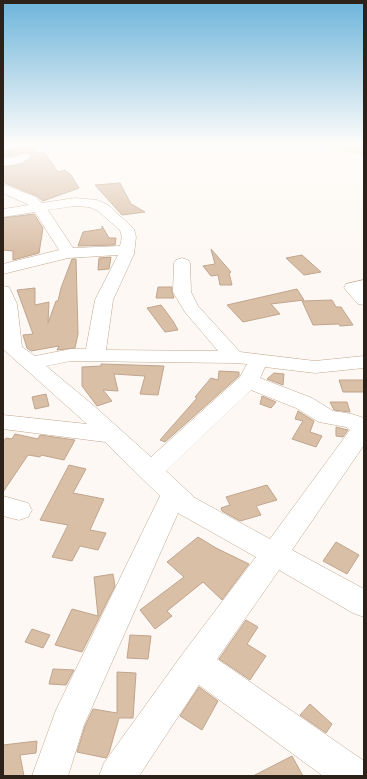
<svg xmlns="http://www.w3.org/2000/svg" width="367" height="779" viewBox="0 0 367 779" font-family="'Space Grotesk',sans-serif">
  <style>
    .green { fill: #d6e7a6 }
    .building { fill: #dabfa7; stroke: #c0a58e }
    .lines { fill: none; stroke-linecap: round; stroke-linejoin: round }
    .minor-casing { stroke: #c2a890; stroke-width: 1 }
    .minor { fill: #fff; fill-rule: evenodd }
  </style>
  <rect width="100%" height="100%" fill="#fdf8f3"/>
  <path class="green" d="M318,144H364V156Z"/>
  <path class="building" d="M27,147L36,153L44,152L58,172L65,170L71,175L79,188L43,201L37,196L3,182V167L22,164L32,156L30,153L25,152L13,156H3V152Z
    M120,183L131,204L145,212L122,215L95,185Z
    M34,214L43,228L39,253L13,260V251L3,250V218Z
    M102,226L109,238H116L115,245L78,246L83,232L102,229Z
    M211,249L231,272L229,273L232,285H220L218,275L211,276L203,266L215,264Z
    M302,255L321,272L304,275L286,258Z
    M111,257L109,269L98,270L99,258Z
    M72,259H76L78,334L75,348L57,350L59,346L31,351L27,348L23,335L33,334L17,290L35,288V305L49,302L48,323L56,301H58L61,288Z
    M158,287H172V292L174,298H156Z
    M297,289L304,300L271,304L280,314L243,322L227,305Z
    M332,300L336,307H341L353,325L340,326L339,324L313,325L302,301Z
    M161,305L173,321L178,330L165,332L147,308Z
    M101,364L164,366L158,395L140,394L145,376L114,374L118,391L103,390L112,401L97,406L82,386V367L101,366Z
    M219,371L239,372V376L165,442L160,440L197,398L195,397L211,378L218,380Z
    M274,373L284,374L283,385L267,379Z
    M339,380H364V392H343Z
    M46,394L49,406L35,409L32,397Z
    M262,396L276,402L271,408L260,404Z
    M330,402H347L350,412L334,410Z
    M298,411L314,421L310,432L322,436L316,447L292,439L303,421L295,419Z
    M336,427L348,430L343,437L336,436Z
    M15,434L38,439L40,435L75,440L64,460L41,455L40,457L28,455L3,492V442L6,438L12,439Z
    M69,465L86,469L73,493L104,499L90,530L106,533L98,550L80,546L72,561L52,557L68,525L40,520Z
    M267,485L277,500L256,506L261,515L240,521L222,511L221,508L230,505L226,497Z
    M198,537L216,548L249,564L222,600L203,582L167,611L172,616L155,629L140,610L184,577L167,562Z
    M336,542L359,555L347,574L323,561Z
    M113,574L115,586L82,652L55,645L72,609L98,616L94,577Z
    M246,620L258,627L247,644L266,656L250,680L219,659Z
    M32,629L50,635L43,648L25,642Z
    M130,635L151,636L148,659L127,658Z
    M53,669L74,670L66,685L49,684Z
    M117,672L136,673L133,718H119L109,753L106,758L77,752L85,726L93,709L117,713Z
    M199,687L218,701L202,730L180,716Z
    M310,704L332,724L326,733L300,715Z
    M37,741L36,753L20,755L24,776H3V745Z
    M292,756L303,776H253Z"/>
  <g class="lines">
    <g class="minor-casing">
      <path id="minor" d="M22,144L21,146L3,151V145Z
        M25,153L29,154L31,156C24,164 13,165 3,166V158H13Z
        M3,184L36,197L42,203L75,198L97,200L108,205L134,229L136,237L134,254L113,300L106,350L218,351L185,312L173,292L174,263L176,260L182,258L188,260L190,263L191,292L198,306L240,352L315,361L364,356V368L315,373L265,367L260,378L312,398L333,411L352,414L364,418V445L292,550L364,589V617L353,613L279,570L217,659L364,761V776H323L199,685L139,776H99L104,763L184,652L256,557L178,513L84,725L68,776H32L56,710L160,496L105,442L3,429V415L87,424L3,349V286L9,287L17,304L22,347L35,356L71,349H86L95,300L118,255L68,258L3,274V264L59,250L35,212L3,217V209L29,205L3,193ZM75,206L89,207L98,211L120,230L122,237L120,246L73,248L48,210ZM71,361L234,363L247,364L240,377L151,457L93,405L46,366ZM251,390L296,408L319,422L346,427L350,430L270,539L195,498L166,471Z
        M364,280V305L358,304L344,288L346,284Z
        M3,496L28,503L32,510L28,517L19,520L3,516Z"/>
    </g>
    <use href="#minor" class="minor"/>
  </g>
  <linearGradient id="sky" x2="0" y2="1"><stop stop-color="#6db4db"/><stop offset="0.57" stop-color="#fefcfa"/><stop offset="1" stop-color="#fefcfa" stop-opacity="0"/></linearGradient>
  <rect width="367" height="253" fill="url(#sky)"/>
  <rect width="367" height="779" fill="none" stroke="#2c2219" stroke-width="8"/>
</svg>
